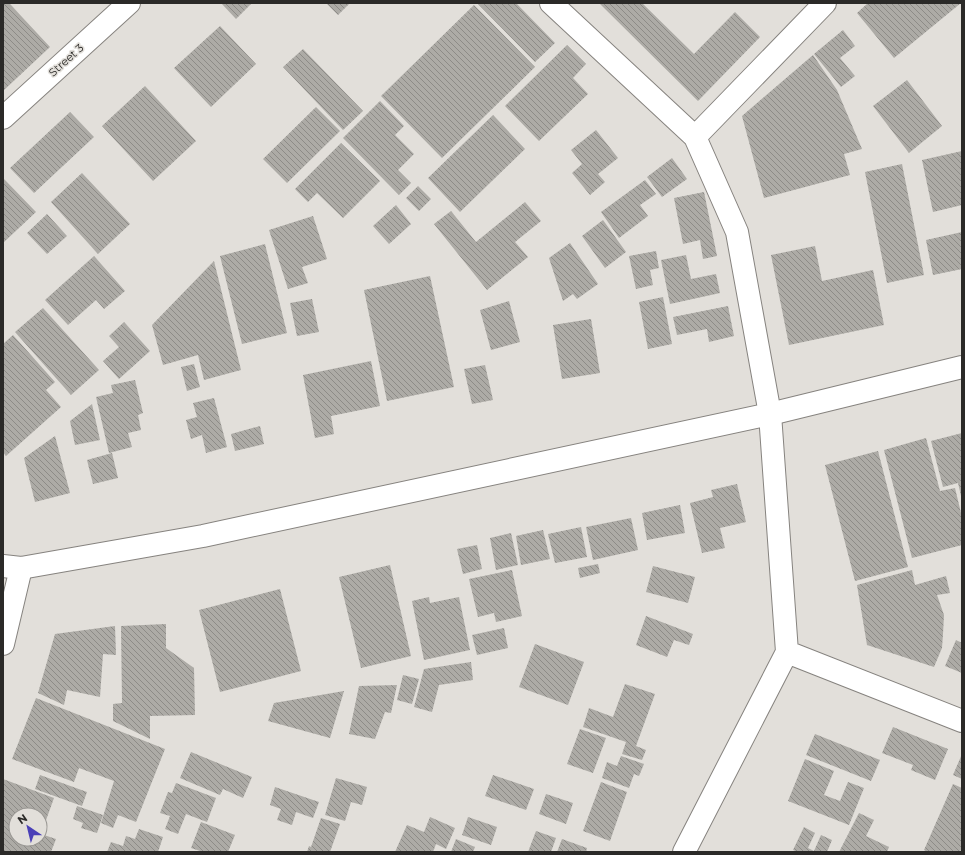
<svg xmlns="http://www.w3.org/2000/svg" width="965" height="855" viewBox="0 0 965 855" font-family="Montserrat,sans-serif">
  <style>
    .building { fill: url(#building-back-hatch); fill-rule: evenodd }
    .lines { fill: none; stroke-linecap: round; stroke-linejoin: round }
    .minor-casing { stroke: #86837f; stroke-width: 24 }
    .tertiary-casing { stroke: #86837f; stroke-width: 24 }
    .minor { stroke: #fff; stroke-width: 22 }
    .tertiary { stroke: #fff; stroke-width: 22 }
    .labels { text-anchor: middle; dominant-baseline: central; stroke-width: 3; stroke-linejoin: round; paint-order: stroke }
    .street-label { font-size: 11px; fill: #2b2a28; stroke: #e2dfda }
  </style>
  <defs>
    <pattern id="building-back-hatch" width="6" height="6" patternUnits="userSpaceOnUse"><rect width="6" height="6" fill="#adaba6"/><path d="M-1 5l2 2M0 0l6 6M5-1l2 2" fill="none" stroke="#8d8b87"/></pattern>
  </defs>
  <rect width="100%" height="100%" fill="#e2dfda"/>
  <path class="building" d="M3,3H9L50,47L3,91Z
    M221,3H252L236,19Z
    M326,3H350L338,15Z
    M477,3H516L555,43L535,62Z
    M599,3H642L694,54L735,12L760,37L698,101Z
    M868,3H961L894,58L857,13Z
    M474,5L535,67L442,158L381,96Z
    M220,26L256,64L211,107L174,68Z
    M843,30L855,46L840,58L855,76L841,87L814,54Z
    M567,45L586,64L573,78L588,94L539,141L505,106Z
    M303,49L363,111L343,130L283,67Z
    M813,55L837,90L862,149L844,154L850,175L764,198L742,116Z
    M907,80L942,126L909,153L873,106Z
    M145,86L196,141L153,181L102,126Z
    M380,101L404,126L395,135L414,154L398,170L411,183L399,195L343,138Z
    M316,107L340,131L287,183L263,159Z
    M70,112L94,137L34,193L10,168Z
    M493,115L525,149L460,212L428,178Z
    M596,130L618,158L598,174L605,182L590,195L572,173L582,164L571,150Z
    M341,143L380,181L343,218L317,193L308,202L295,189Z
    M962,151V205L933,212L922,160Z
    M672,158L687,179L662,197L647,177Z
    M902,164L924,275L887,283L865,172Z
    M82,173L130,224L98,254L51,202Z
    M4,179L36,212L3,243V180Z
    M645,180L656,194L640,205L648,216L619,238L601,212Z
    M418,186L431,199L419,211L406,198Z
    M704,192L717,256L703,259L700,240L683,244L674,198Z
    M525,202L541,221L515,242L528,257L487,290L434,224L451,211L476,242Z
    M396,205L411,224L389,244L373,226Z
    M47,214L67,236L47,254L27,233Z
    M313,216L327,259L302,267L308,283L288,289L269,230Z
    M603,220L626,252L605,268L582,236Z
    M962,232V269L933,275L926,240Z
    M570,243L598,284L577,299L573,294L563,301L549,258Z
    M265,244L287,333L242,344L220,256Z
    M815,246L822,281L873,270L884,325L789,345L771,255Z
    M656,251L659,268L650,270L653,285L636,289L629,256Z
    M686,255L691,279L716,274L720,293L670,304L661,260Z
    M94,256L125,291L104,309L96,300L68,325L45,300Z
    M214,261L241,370L204,380L198,355L163,365L152,325Z
    M430,276L454,387L387,401L364,290Z
    M663,297L672,344L648,349L639,302Z
    M312,299L319,332L297,336L290,303Z
    M509,301L520,342L491,350L480,310Z
    M728,306L734,336L709,342L707,329L677,335L673,317Z
    M43,308L99,370L71,395L15,332Z
    M591,319L600,373L562,379L553,325Z
    M124,322L150,351L119,379L103,361L119,347L109,336Z
    M13,335L55,382L46,390L61,407L6,456L3,452V344Z
    M371,361L380,406L331,416L334,434L315,438L303,375Z
    M194,364L200,387L187,391L181,367Z
    M485,365L493,400L472,404L464,369Z
    M135,380L143,413L138,415L141,430L128,433L132,447L109,453L96,397L113,393L111,385Z
    M214,398L227,447L206,453L202,435L191,439L186,420L197,417L193,403Z
    M92,404L100,440L75,445L70,421Z
    M260,426L264,444L235,451L231,434Z
    M962,433V496H961L958,483L943,487L931,441Z
    M55,436L70,493L35,502L24,458Z
    M926,438L940,491L955,488L962,517V545L912,558L884,450Z
    M878,451L908,567L855,581L825,465Z
    M112,453L118,478L93,484L87,460Z
    M737,484L746,522L720,528L725,548L702,553L690,503L713,497L711,490Z
    M680,505L685,533L647,540L642,513Z
    M631,518L638,550L593,560L586,527Z
    M581,527L587,557L555,563L548,534Z
    M543,530L550,559L521,565L516,536Z
    M511,533L518,565L496,570L490,538Z
    M477,545L482,569L463,574L457,549Z
    M598,564L600,573L580,578L578,568Z
    M390,565L411,656L361,668L339,577Z
    M653,566L695,577L688,603L646,592Z
    M512,570L522,616L496,622L494,613L478,617L469,579Z
    M912,570L915,585L946,576L950,593L937,595L944,615L943,634L942,648L934,667L867,645L857,585Z
    M280,589L301,671L220,692L199,610Z
    M429,597L430,603L459,597L470,650L424,660L412,601Z
    M646,616L693,634L689,645L674,640L667,657L636,645Z
    M166,624V648L194,668L195,715L150,716V739L113,721V704L122,703L121,626Z
    M115,626L116,655L103,654L100,697L67,690L64,705L38,693L55,634Z
    M504,628L508,648L477,655L472,635Z
    M956,640L962,643V673L945,666Z
    M535,644L584,662L568,705L519,687Z
    M471,662L473,680L439,685L432,712L414,707L424,669Z
    M403,675L419,679L412,704L397,700Z
    M625,684L655,694L636,746L646,750L642,760L622,754L626,742L583,727L589,708L613,717Z
    M397,685L391,713L385,712L375,739L349,734L359,686Z
    M344,691L330,738L268,721L274,703Z
    M36,698L165,749L136,822L118,815L113,828L101,823L114,781L79,768L74,782L12,759Z
    M893,727L948,749L935,780L911,770L913,765L882,753Z
    M580,729L606,738L593,773L567,764Z
    M815,734L880,760L871,781L806,755Z
    M191,752L252,777L243,798L223,789L220,795L180,778Z
    M962,754V779L953,775Z
    M621,756L644,764L639,776L634,774L629,788L602,778L607,762L617,766Z
    M805,759L834,771L824,795L840,801L848,782L864,788L849,825L788,801Z
    M40,775L87,792L82,806L35,789Z
    M493,775L534,789L526,810L485,796Z
    M336,778L367,787L362,805L351,802L345,821L325,815Z
    M3,779L54,798L41,834L56,839L51,852H3ZM16,815H40V839H16Z
    M601,782L627,792L610,841L583,831Z
    M176,783L216,798L207,822L186,814L178,834L165,829L170,816L160,813L168,792L172,793Z
    M953,784L962,788V847L960,852H927L924,850Z
    M275,787L319,802L313,818L296,812L292,825L277,820L281,809L270,805Z
    M546,794L573,803L566,824L539,814Z
    M77,806L103,815L97,833L81,828L83,823L73,819Z
    M859,813L874,820L866,836L889,847L887,852H839Z
    M430,817L455,828L446,849L436,844L433,852H395L407,825L424,832Z
    M468,817L497,827L491,845L462,835Z
    M321,818L340,824L330,852H307L309,846L311,847Z
    M201,822L235,835L228,852H203L191,848Z
    M804,827L815,833L808,848L814,851L821,835L832,840L827,852H798L793,850Z
    M139,829L163,837L158,852H107L111,842L123,846L126,836L135,839Z
    M536,831L556,838L551,852H528Z
    M456,839L475,847L473,852H451Z
    M562,839L587,848L586,852H557Z"/>
  <g class="lines">
    <g class="minor-casing">
      <path id="minor" d="M551,3L695,137L737,232L770,414L787,652L684,852
        M3,118L129,3
        M695,137L825,3
        M3,644L21,568
        M787,652L962,721"/>
    </g>
    <g class="tertiary-casing">
      <path id="tertiary" d="M3,566L21,568L203,536L770,414L962,367"/>
    </g>
    <use href="#minor" class="minor"/>
    <use href="#tertiary" class="tertiary"/>
  </g>
  <g class="labels">
    <g class="street-label">
      <text transform="translate(66 60) rotate(-42)">Street 3</text>
    </g>
  </g>
  <rect width="965" height="855" fill="none" stroke="#2b2a28" stroke-width="8"/>
  <g transform="translate(28 827) rotate(325)"><circle r="19" fill="#e2dfda" stroke="#999793"/>
  <path d="M0-3L7 15L0 10L-7 15Z" fill="#4a40b7"/>
  <text y="-6" font-size="11" font-weight="bold" text-anchor="middle" fill="#2b2a28">N</text>
  </g>
</svg>
